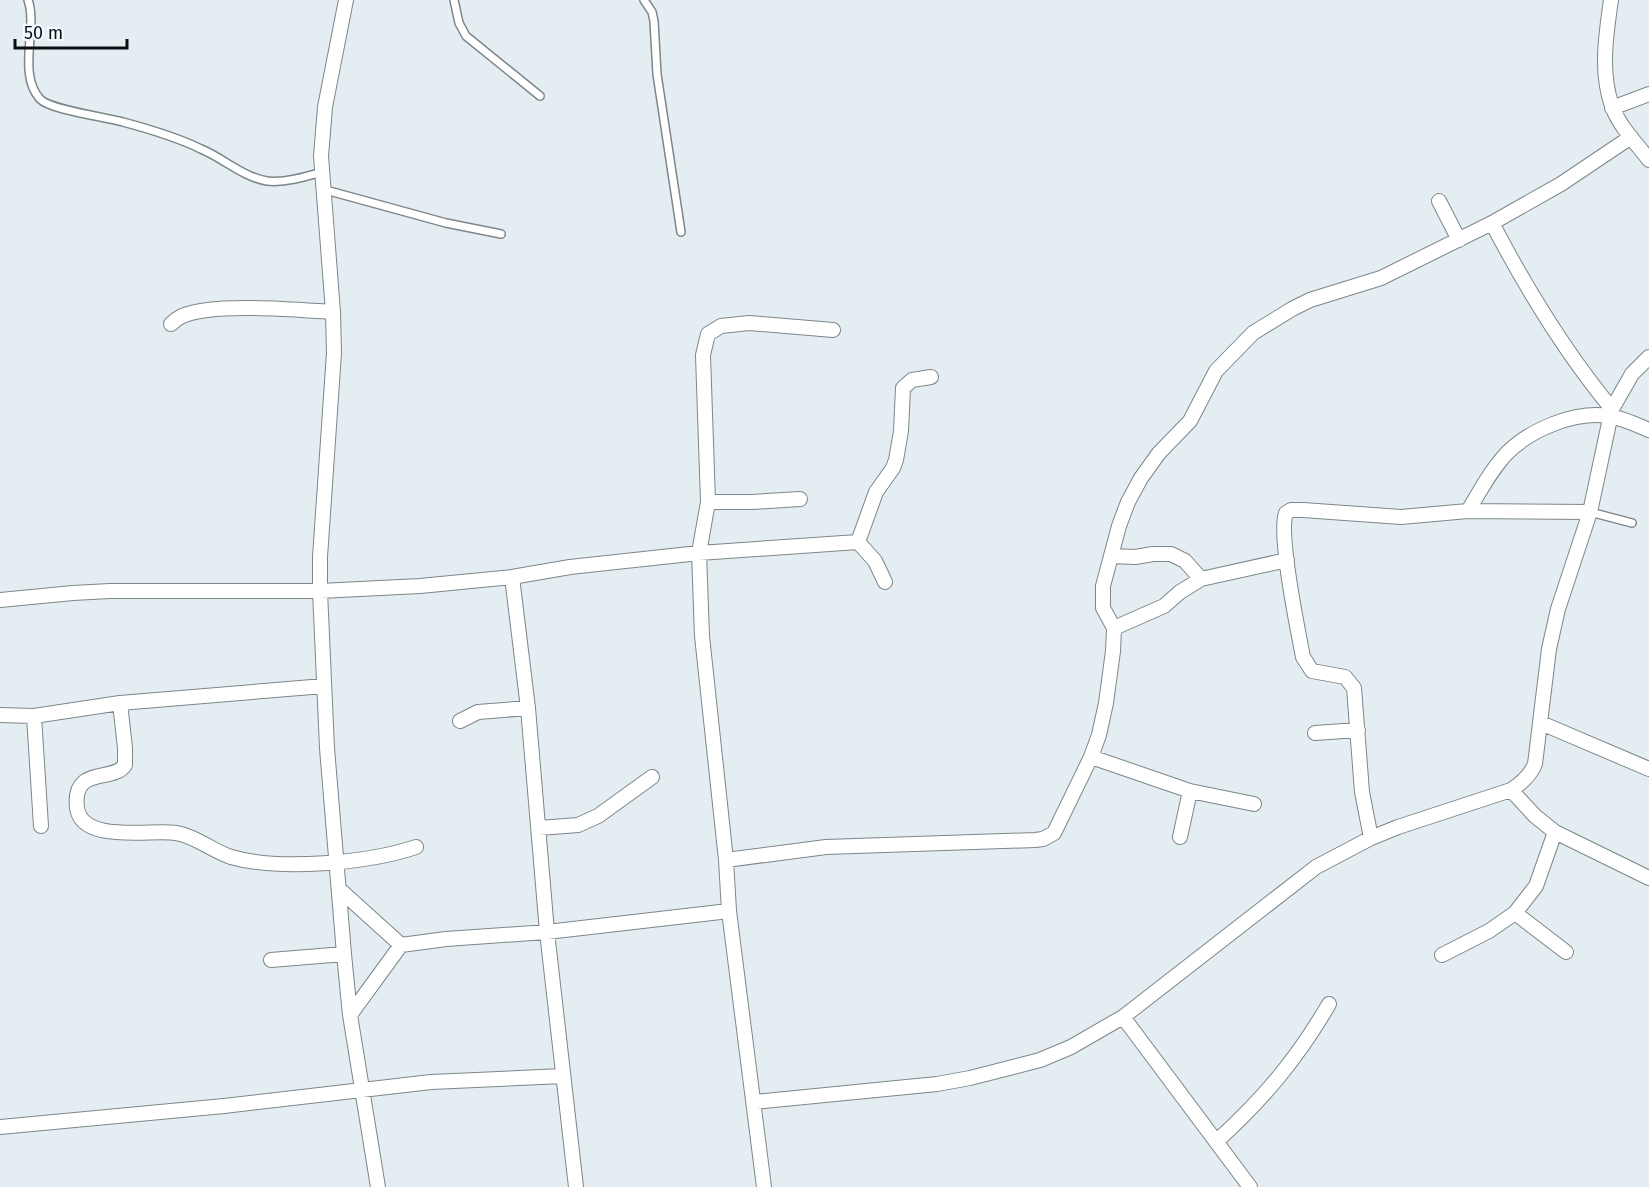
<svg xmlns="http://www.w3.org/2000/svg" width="1649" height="1187" viewBox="0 0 1649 1187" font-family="'Fira Sans',sans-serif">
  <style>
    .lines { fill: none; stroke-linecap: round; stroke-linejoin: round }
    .service-casing { stroke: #7d8689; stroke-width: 10 }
    .minor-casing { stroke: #7d8689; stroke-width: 16 }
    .service { stroke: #fff; stroke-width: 7 }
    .minor { stroke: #fff; stroke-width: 14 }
  </style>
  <rect width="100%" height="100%" fill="#e4eef2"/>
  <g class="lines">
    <g class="service-casing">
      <path id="service" d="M28,0C38,27 17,74 40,99C50,110 106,117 123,122C149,129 177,137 201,149C223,158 243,177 267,181C284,183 305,177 322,172
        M454,0L459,23L466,36L540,96
        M644,0L652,12L654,21L657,74L681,232
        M322,189L446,223L501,234
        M1590,512L1632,523"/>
    </g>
    <g class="minor-casing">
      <path id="minor" d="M346,0L325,107L321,156L333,312L334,353L320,557V591L327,748L344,954L350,1015L378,1187
        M1611,0C1606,35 1600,72 1612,106C1619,126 1637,144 1649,160
        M1612,108L1649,94
        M1439,201L1459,240
        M1492,223C1527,290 1564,351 1612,409
        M171,324C174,321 178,318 182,316C213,302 298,310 333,312
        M708,502H752L800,499
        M1468,511C1480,491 1491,470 1507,453C1531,429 1575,411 1609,416C1622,418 1637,425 1649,430
        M858,542L875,561L885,582
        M1111,556L1135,557L1153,554H1171L1185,561L1201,579
        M512,577L528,708L547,932L576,1187
        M0,600L73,593L110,591H320L420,586L512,577L570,567L699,553L858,542L876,492L893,468L896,460L901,431L903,388L912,380L931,377
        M1114,628L1164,606L1180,592L1201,579L1287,560
        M120,703L125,748V765C113,783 72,765 77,808C82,844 152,829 176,833C196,836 212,851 231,857C280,871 368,863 416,847
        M0,715L34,716L120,703L324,686
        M34,716L41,826
        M460,721L478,712L528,708
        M1541,723L1649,769
        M1315,733L1358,730
        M1091,757L1190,791L1254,804
        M1511,790L1535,816L1555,832L1649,878
        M539,828L578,825L598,816L652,777
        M1555,832L1536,886L1515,913L1566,952
        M1180,837L1190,791
        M1371,838L1362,792L1354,688L1345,677L1312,671L1303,657C1298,631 1278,534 1286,513L1291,510H1303L1401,517L1468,511L1590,512
        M726,860L826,847L1035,840L1043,839L1054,833L1091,757L1099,735L1106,703L1113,651L1114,628L1103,608V586L1119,526L1128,502L1141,478L1159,453L1190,421L1216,371L1253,333L1292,309L1310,300L1381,278L1492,223L1561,184L1631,137
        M339,889L401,945L446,939L547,932L729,911
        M1442,955L1489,931L1515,913
        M271,960L344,954
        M350,1015L401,945
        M1123,1017L1250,1187
        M754,1102L937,1084L970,1078L1040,1060L1071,1047L1123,1017L1316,867L1371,838L1398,827L1511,790C1522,783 1530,776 1535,764L1549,649L1558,609L1590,512L1612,409L1632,374L1649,357
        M0,1127L224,1106L431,1082L563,1076
        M1217,1141C1264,1098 1297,1059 1329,1004
        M764,1187L729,911L726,860L702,636L699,553L708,502L703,355L708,334L721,326L749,323L833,330"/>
    </g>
    <use href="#service" class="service"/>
    <use href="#minor" class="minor"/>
  </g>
  <path d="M15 39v9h112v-9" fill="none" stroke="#0b0e0f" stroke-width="3"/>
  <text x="24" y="39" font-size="18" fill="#0b0e0f" stroke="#f1fbff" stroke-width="4.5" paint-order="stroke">50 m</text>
</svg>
